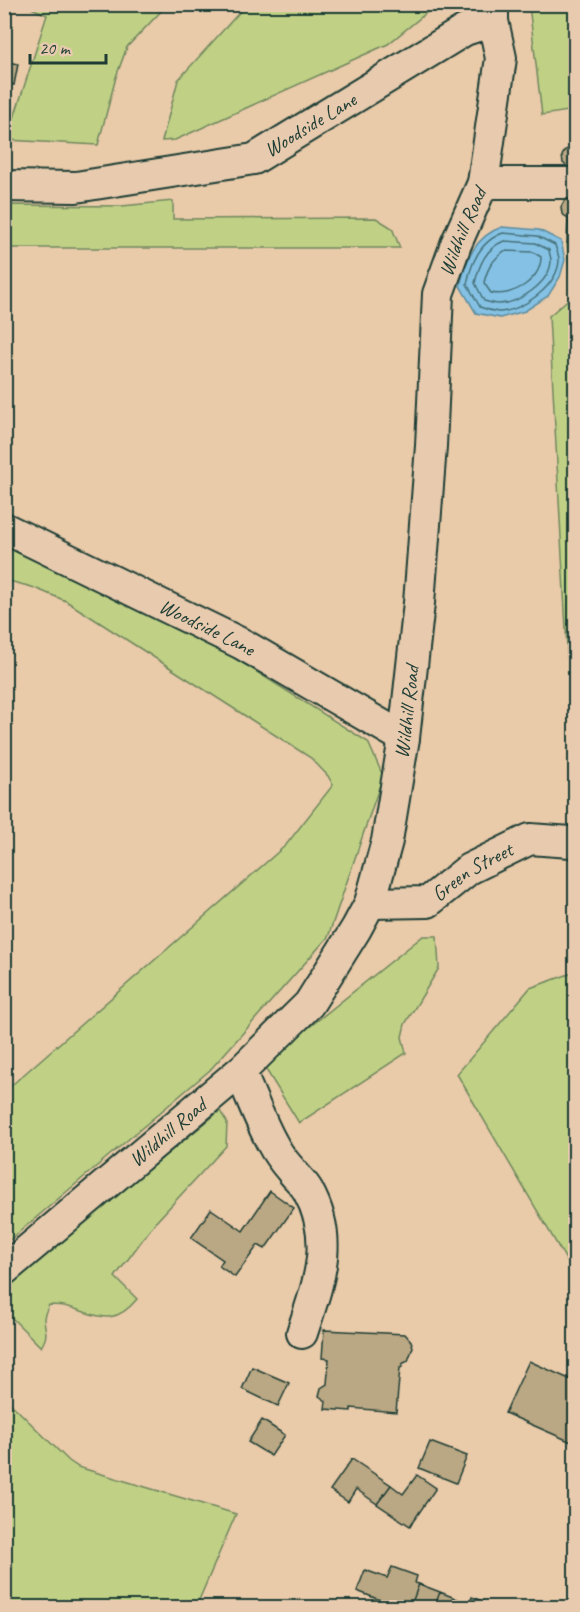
<svg xmlns="http://www.w3.org/2000/svg" width="580" height="1612" viewBox="0 0 580 1612" font-family="Caveat,sans-serif">
  <style>
    .green { fill: #c0d186; stroke: #70875d; stroke-width: 1.5 }
    .water { fill: #84c1e4; stroke: #5c8c9e; stroke-width: 1.5 }
    .lines { fill: none; stroke-linecap: round; stroke-linejoin: round }
    .shore { stroke: #47727a; stroke-width: 1.5 }
    .building { fill: #baa783; stroke: #1f3d34; stroke-width: 1.5 }
    .minor-casing { stroke: #1f3d34; stroke-width: 34 }
    .minor { stroke: #e8cbaf; stroke-width: 30 }
    .labels { text-anchor: middle; dominant-baseline: central; stroke-width: 4.5; stroke-linejoin: round; paint-order: stroke }
    .street-label { font-size: 21px; fill: #1f3d34; stroke: #e8cbaf }
  </style>
  <rect width="100%" height="100%" fill="#e9caa9"/>
  <filter id="ink" filterUnits="userSpaceOnUse"><feTurbulence type="fractalNoise" baseFrequency=".0167" numOctaves="2"/><feDisplacementMap in="SourceGraphic" scale="12" xChannelSelector="R" yChannelSelector="G"/><feConvolveMatrix kernelMatrix="1 2 1 2 8 2 1 2 1" color-interpolation-filters="sRGB"/></filter>
  <g filter="url(#ink)">
    <path class="green" d="M25,5H167L127,47L116,77L98,145L7,140L47,15Z
      M246,5V4L436,5L388,44L175,140L162,141L178,80Z
      M529,5H575V143H570L568,111L542,115Z
      M173,201V219L376,218L392,228L400,248H5V205L122,206Z
      M567,243H575V667L568,666L549,316L572,296Z
      M4,538L201,637L368,742L383,776L328,937L210,1070L5,1244V1091L286,845L333,785L328,776L311,758L66,601L32,587L5,580Z
      M423,936H437L439,968L405,1024L402,1037L406,1053L299,1123L265,1068L277,1053Z
      M575,972H576L575,1275L457,1074L530,988Z
      M220,1111L227,1122L226,1146L154,1224L115,1277L137,1299C113,1328 98,1315 68,1307C62,1305 55,1305 49,1305C47,1309 44,1314 44,1319C45,1332 49,1334 41,1347L5,1311L4,1287Z
      M4,1397L69,1461L78,1467L236,1514L196,1607H5Z"/>
    <path class="water" d="M502,227L539,230L561,241L565,260L560,277L548,296L525,311L500,318L476,313L460,286C466,260 475,236 502,227Z"/>
    <g class="lines">
      <path class="shore" d="M503,233L537,236L555,245C556,249 559,255 559,259C559,285 522,312 498,312C492,311 485,309 480,307L467,284C471,263 480,241 503,233Z
        M504,241L535,243L549,250C549,252 551,258 551,260C551,282 519,304 498,304C494,304 488,302 484,301L475,283C479,265 486,248 504,241Z
        M504,251L533,252L541,257C541,280 512,298 491,293L484,283C487,268 493,260 504,251Z"/>
    </g>
    <path class="building" d="M4,61L18,64L14,85L4,83Z
      M571,148L576,149V167L572,168L568,167L563,163L562,156L565,150Z
      M574,199L576,200V242L567,243L568,218L562,214L561,207L564,201L567,200Z
      M270,1191L294,1208L265,1249L258,1245L235,1277L219,1266L223,1260L191,1238L211,1209L243,1231Z
      M324,1330L405,1334L411,1341L413,1347L408,1361L402,1364V1367L400,1368L396,1412L351,1408V1411L325,1409L326,1401L319,1396L321,1388L327,1384L329,1359L322,1358Z
      M529,1361L576,1382V1444L505,1413Z
      M252,1367L289,1383L278,1406L242,1389Z
      M262,1420L285,1435L271,1456L248,1442Z
      M430,1442L467,1456L456,1483L419,1468Z
      M352,1459L391,1485L377,1504L356,1489L348,1502L330,1490Z
      M417,1475L436,1488L410,1526L377,1504L391,1485L403,1494Z
      M392,1567L417,1576L415,1583L419,1584L410,1608H377L380,1600L357,1591L365,1570L387,1578Z
      M419,1584L440,1592L434,1608H410Z
      M440,1592L455,1598L451,1608H434Z
      M472,1597L499,1608H468Z
      M455,1598L469,1604L468,1608H451Z"/>
    <g class="lines">
      <g class="minor-casing">
        <g id="minor">
          <path d="M483,183H576"/>
          <path id="s1" d="M4,186L76,187L254,159L465,30L493,21"/>
          <path id="s2" d="M4,528L242,644L404,738"/>
          <path id="s3" d="M370,903L428,902L469,869L530,839L571,842L576,844"/>
          <path d="M240,1072C251,1096 260,1121 272,1143C277,1153 284,1162 291,1170C296,1177 304,1183 308,1191C336,1241 318,1283 302,1333"/>
          <path id="s4" d="M4,1270L243,1069L309,1004L356,929L370,903L387,841L404,738L419,603L431,446L438,294L456,244L483,183L501,58L493,21V4"/>
        </g>
      </g>
      <use href="#minor" class="minor"/>
    </g>
  </g>
  <g class="labels">
    <g class="street-label">
      <text stroke="none"><textPath href="#s1" startOffset="318">Woodside Lane</textPath></text>
      <text stroke="none"><textPath href="#s4" startOffset="1204">Wildhill Road</textPath></text>
      <text stroke="none"><textPath href="#s2" startOffset="226">Woodside Lane</textPath></text>
      <text stroke="none"><textPath href="#s4" startOffset="718">Wildhill Road</textPath></text>
      <text stroke="none"><textPath href="#s3" startOffset="112">Green Street</textPath></text>
      <text stroke="none"><textPath href="#s4" startOffset="214">Wildhill Road</textPath></text>
    </g>
  </g>
  <rect width="580" height="1612" fill="none" stroke="#e8cbaf" stroke-width="24"/>
  <rect x="12" y="12" width="556" height="1588" fill="none" stroke="#1f3d34" stroke-width="2" filter="url(#ink)"/>
  <path d="M30 54v9h76v-9" fill="none" stroke="#1f3d34" stroke-width="3"/>
  <text x="39" y="54" font-size="18" fill="#1f3d34" stroke="#e8cbaf" stroke-width="4.5" paint-order="stroke">20 m</text>
</svg>
